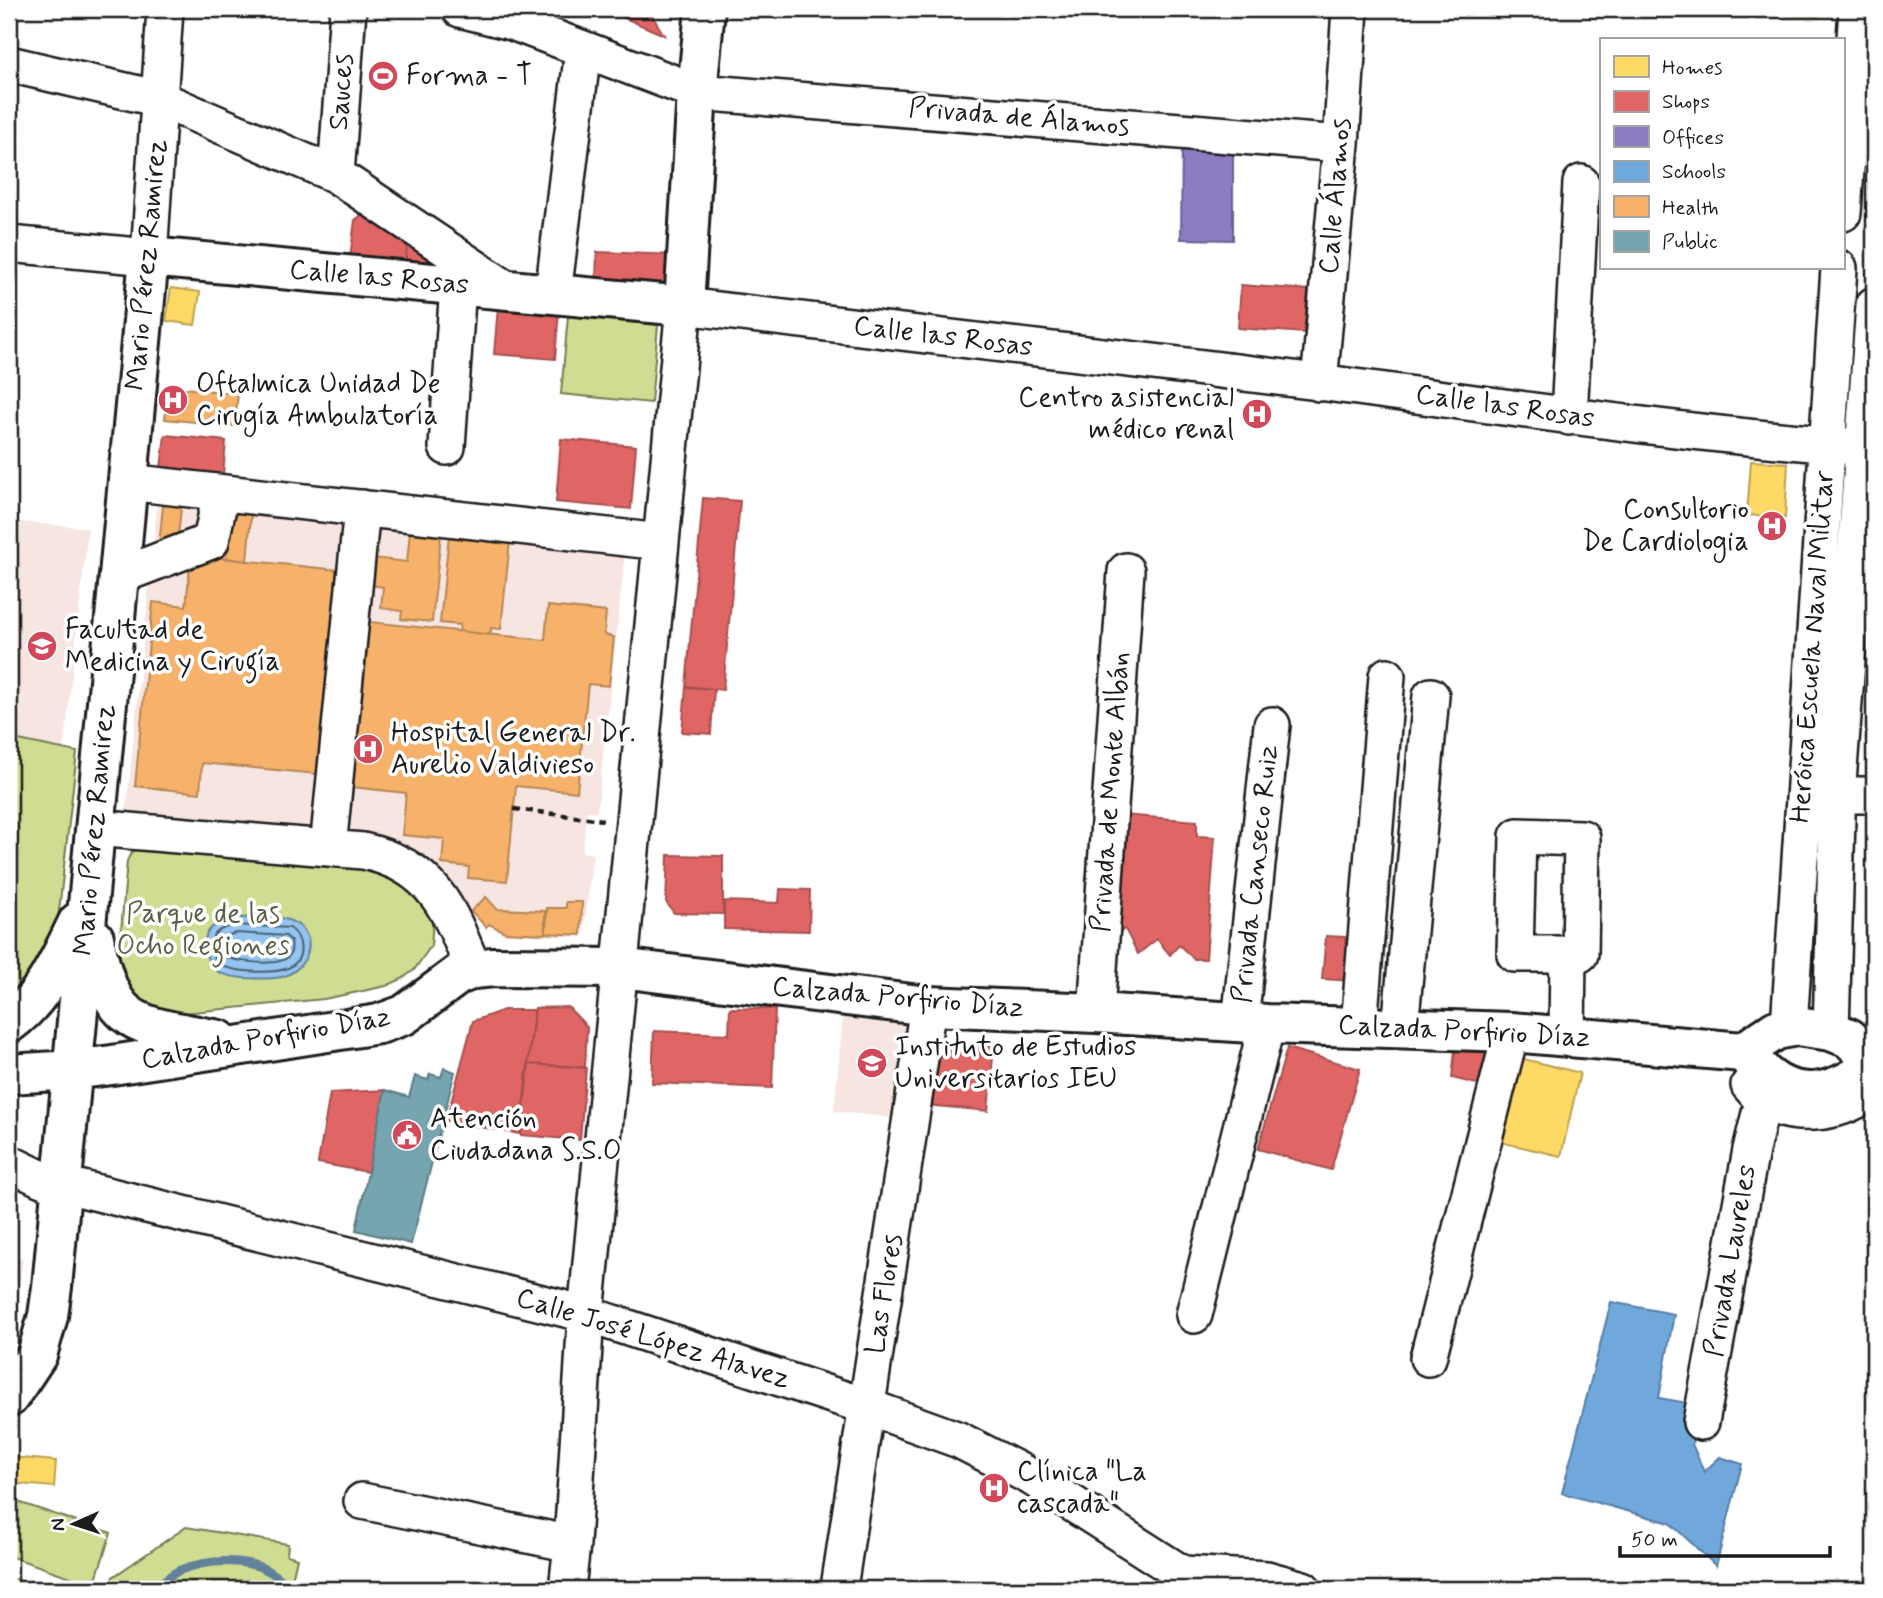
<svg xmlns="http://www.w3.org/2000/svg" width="1883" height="1598" viewBox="0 0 1883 1598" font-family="Mynerve,sans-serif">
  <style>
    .built { fill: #f6e5e1 }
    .green { fill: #cedd91; stroke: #757c56; stroke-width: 2 }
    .water { fill: #94c4f0; stroke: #64819b; stroke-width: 2 }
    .homes { fill: #ffd966; stroke: #bba050; stroke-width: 2 }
    .shops { fill: #e06666; stroke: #a55050; stroke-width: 2 }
    .offices { fill: #8e7cc3; stroke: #6c5f91; stroke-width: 2 }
    .schools { fill: #6fa8dc; stroke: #567ea2; stroke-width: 2 }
    .health { fill: #f6b26b; stroke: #b58553; stroke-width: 2 }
    .public { fill: #76a5af; stroke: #5b7c83; stroke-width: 2 }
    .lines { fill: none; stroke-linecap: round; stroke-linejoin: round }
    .shore { stroke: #4c5f71; stroke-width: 2 }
    .stream { stroke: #64819b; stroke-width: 9 }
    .minor-casing { stroke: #1c1c1c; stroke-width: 40 }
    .major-casing { stroke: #1c1c1c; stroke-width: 44 }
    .path { stroke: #1c1c1c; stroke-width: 4.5; stroke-dasharray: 7 5; stroke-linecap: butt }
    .minor { stroke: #fff; stroke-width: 35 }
    .major { stroke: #fff; stroke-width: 38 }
    .labels { text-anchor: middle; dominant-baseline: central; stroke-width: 7; stroke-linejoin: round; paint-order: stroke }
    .poi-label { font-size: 28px; fill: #1c1c1c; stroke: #fff; text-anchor: start }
    .street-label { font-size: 28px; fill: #1c1c1c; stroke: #fff }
    .park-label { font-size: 28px; fill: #5a6045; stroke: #fff }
  </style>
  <rect width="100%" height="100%" fill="#fff"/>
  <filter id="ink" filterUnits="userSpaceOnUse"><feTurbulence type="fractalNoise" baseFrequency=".0143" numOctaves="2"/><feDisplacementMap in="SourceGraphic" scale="14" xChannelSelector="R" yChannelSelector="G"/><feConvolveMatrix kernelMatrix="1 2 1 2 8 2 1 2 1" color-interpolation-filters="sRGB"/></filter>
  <g filter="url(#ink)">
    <path class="built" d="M161,468L629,518L597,812L587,811L586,818L582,852L593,854L583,937L504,934L488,925L486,927L471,911L468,913L397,844L126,812Z
      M9,521L88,528L62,765L9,990Z
      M844,1008L911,1015L901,1119L834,1111Z
      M9,1258L23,1259L13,1332L9,1341Z"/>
    <path class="green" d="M568,316L658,325L651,403L561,394Z
      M9,738L77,752L58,919L38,971L9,998Z
      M156,843L400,873L433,919L431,946L414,970L402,979L386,986L363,991L324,999L163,1015L123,993L118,966L127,861C133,846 142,845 156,843Z
      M9,1499L111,1533L94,1585L9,1556Z
      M186,1527L288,1544L287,1555L297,1558L292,1580L319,1589H109L113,1577Z"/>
    <path class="water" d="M234,918C251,918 278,914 293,922C323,936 306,976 275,978C258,979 231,980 217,971C209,966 208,961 206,953C200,931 215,922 234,918Z"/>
    <path class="homes" d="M1761,9H1818V17L1761,14Z
      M171,288L200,292L195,325L166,321Z
      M1751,461L1788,463L1785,518L1747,515Z
      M1516,1057L1580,1073L1561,1156L1496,1141Z
      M9,1457L56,1461L54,1487L9,1483Z
      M14,1579L47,1589H10Z"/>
    <path class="shops" d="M604,9H648L664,35Z
      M372,207L408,237L405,265L350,258L355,220Z
      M408,237L452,264L405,265Z
      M597,252L676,255L675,283L596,279Z
      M1241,285L1308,290L1304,333L1238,328Z
      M498,306L559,311L555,359L494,354Z
      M165,435L226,441L223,475L161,468Z
      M561,439L636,446L631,509L556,502Z
      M703,498L740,501L723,690L686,686Z
      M686,687L714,689L711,734L682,732Z
      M1122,815L1197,821V836L1215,837L1206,959H1194L1179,945L1170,955L1157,939L1138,954L1125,929L1117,934Z
      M1874,822V989L1867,985Z
      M668,855L723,856V914L674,913L666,902Z
      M780,889L810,890L809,931L724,929V901L779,903Z
      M1326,936L1345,937V944L1357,946L1355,981L1322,979Z
      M568,1007L587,1027L585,1067L528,1064L535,1008Z
      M730,1008L775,1009L772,1088L652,1083L654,1031L729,1034Z
      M504,1010H534L520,1134L446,1121L473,1021Z
      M932,1040L994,1046L988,1111L926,1105Z
      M1494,1046L1481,1085L1452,1078L1455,1050Z
      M1287,1048L1360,1069L1331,1170L1258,1149Z
      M529,1064L586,1068L580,1140L521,1135Z
      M385,1090L368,1172L318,1163L330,1093Z"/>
    <path class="offices" d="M1182,142L1233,143V240L1181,239Z"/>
    <path class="schools" d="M1611,1302L1674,1314L1659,1398L1699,1405L1692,1444L1704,1472L1720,1457L1742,1464L1716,1566L1670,1523L1562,1493Z"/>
    <path class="health" d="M168,386L238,394L235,426L165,419Z
      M164,497L182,499L177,545L158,554Z
      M232,503L252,505L247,561L226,558Z
      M450,525L511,531L501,629L491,628L490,635L459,631L460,625L440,623Z
      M410,531L441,534L432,622L401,619L402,611L381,608L383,587L370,585L373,558L407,562Z
      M191,555L348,571L328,775L202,763L200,793L135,786L153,602L186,606Z
      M548,606L606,612L604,635L614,637L609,686L588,684L577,792L516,786L507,881L468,878L469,867L442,864L444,839L402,835L406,793L343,786L360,621L545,640Z
      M486,897L497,909L545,911V934L505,932L489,924L486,927L471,911Z
      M566,902H582L581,935L546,933L547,908H566Z"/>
    <path class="public" d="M9,875L14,876L9,900Z
      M9,908L17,910L9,950Z
      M444,1068L455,1072L411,1244L356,1230L385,1090L409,1097L415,1076L428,1080L430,1074L441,1077Z"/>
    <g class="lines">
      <path class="shore" d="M235,925L290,928C303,937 306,960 288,968C274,974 230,973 218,963C213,959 211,949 211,943C212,931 225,927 235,925Z
        M236,933L286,936L291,941C292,947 292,953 288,957C278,967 232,962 222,955L220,942L226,936Z"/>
      <path class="stream" d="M153,1589C161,1583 171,1574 180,1570C215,1557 266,1556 289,1589"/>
      <g class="minor-casing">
        <path id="minor" d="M460,9L512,22L697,92L1341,144
          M9,64L160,99L336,175L508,290
          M336,175L348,9
          M1843,213L1857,9
          M9,244L149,257L165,9
          M553,294L583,50
          M1319,383L1341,144L1350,9
          M1569,417L1581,183
          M447,447L458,285
          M128,482L661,542
          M119,576L211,541L221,493
          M1837,795H1874
          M95,828L363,851C433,866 449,908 473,969
          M1518,836L1582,838L1580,954H1515Z
          M328,848L362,508
          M1096,1013L1126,571
          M1240,1022L1272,725
          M1789,1026L1839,268
          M1359,1027L1387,676
          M1400,1028L1431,696
          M1831,1031L1838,782L1874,305
          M1567,1036L1568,954
          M1749,1085C1754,1090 1759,1098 1764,1101C1798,1121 1846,1113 1874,1088
          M9,1163L42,1179L586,1314L868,1407L959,1440L1031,1477L1206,1589
          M1194,1315L1267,1024
          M1428,1358L1511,1032
          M1701,1422L1751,1150L1763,1101
          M362,1501L572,1544
          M1184,1574L1267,1579L1303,1589
          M840,1581L928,1006
          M567,1589L572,1544L586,1314L684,306C896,332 1107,356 1318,382C1503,406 1688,435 1874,448"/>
      </g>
      <g class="major-casing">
        <path id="major" d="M94,938C113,1031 134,1023 219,1040
          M9,1023C44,998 59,960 78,922
          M1743,1052C1751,1060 1758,1069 1767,1076C1803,1106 1842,1089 1874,1065
          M1743,1052L1776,1030L1797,1026L1831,1031L1849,1038L1874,1062
          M9,1074L72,1070L112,1065L379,1024L404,1015L458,975L473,969L494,967L620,968L928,1006L1096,1013L1267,1024L1511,1032L1743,1052
          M9,1397L37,1355L48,1316L52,1287L149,257L684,306L697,92L705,9"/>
      </g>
      <path class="path" d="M514,809L603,820"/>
      <use href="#minor" class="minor"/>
      <use href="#major" class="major"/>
    </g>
  </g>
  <defs>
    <g id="stadium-disc" transform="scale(1.575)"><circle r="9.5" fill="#d1495b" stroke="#fff"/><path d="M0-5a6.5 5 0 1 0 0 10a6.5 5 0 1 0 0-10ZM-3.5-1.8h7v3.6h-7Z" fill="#fff"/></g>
    <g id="hospital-disc" transform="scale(1.575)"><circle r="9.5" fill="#d1495b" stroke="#fff"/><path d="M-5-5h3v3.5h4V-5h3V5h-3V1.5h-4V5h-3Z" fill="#fff"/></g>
    <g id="university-disc" transform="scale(1.575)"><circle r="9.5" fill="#d1495b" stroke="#fff"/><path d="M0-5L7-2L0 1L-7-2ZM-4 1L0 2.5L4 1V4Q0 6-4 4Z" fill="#fff"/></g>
    <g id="civic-disc" transform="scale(1.575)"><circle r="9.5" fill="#d1495b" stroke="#fff"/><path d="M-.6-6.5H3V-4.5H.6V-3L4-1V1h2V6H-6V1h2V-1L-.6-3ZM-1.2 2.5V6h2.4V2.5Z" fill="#fff"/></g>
  </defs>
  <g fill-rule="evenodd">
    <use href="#stadium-disc" x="383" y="76"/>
    <use href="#hospital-disc" x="173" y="400"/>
    <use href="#hospital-disc" x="1257" y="414"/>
    <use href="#hospital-disc" x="1772" y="526"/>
    <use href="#university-disc" x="42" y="646"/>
    <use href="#hospital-disc" x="368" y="749"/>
    <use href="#university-disc" x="872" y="1063"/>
    <use href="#civic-disc" x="407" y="1135"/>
    <use href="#hospital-disc" x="994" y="1488"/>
  </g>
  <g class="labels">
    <g class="poi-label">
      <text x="406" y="76">Forma - T</text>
      <text x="196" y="384">Oftalmica Unidad De<tspan x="196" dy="32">Cirugía Ambulatoría</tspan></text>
      <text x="1234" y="398" text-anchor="end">Centro asistencial<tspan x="1234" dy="32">médico renal</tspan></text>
      <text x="1749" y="510" text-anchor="end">Consultorio<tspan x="1749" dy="32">De Cardiologia</tspan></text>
      <text x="65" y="630">Facultad de<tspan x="65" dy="32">Medicina y Cirugía</tspan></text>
      <text x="391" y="733">Hospital General Dr.<tspan x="391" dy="32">Aurelio Valdivieso</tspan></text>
      <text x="895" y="1047">Instituto de Estudios<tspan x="895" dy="32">Universitarios IEU</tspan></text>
      <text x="430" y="1119">Atención<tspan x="430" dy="32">Ciudadana S.S.O</tspan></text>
      <text x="1017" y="1472">Clínica "La<tspan x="1017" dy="32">cascada"</tspan></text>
    </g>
    <g class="street-label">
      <text transform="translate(342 92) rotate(-86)">Sauces</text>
      <text transform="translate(1019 118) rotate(5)">Privada de Álamos</text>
      <text transform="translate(1336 196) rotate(-85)">Calle Álamos</text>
      <text transform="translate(147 265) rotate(-85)">Mario Pérez Ramirez</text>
      <text transform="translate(379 278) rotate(5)">Calle las Rosas</text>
      <text transform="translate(943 337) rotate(7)">Calle las Rosas</text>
      <text transform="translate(1505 407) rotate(8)">Calle las Rosas</text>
      <text transform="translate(1813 647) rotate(-86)">Heróica Escuela Naval Militar</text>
      <text transform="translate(1111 792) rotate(-86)">Privada de Monte Albán</text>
      <text transform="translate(95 830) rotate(-85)">Mario Pérez Ramirez</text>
      <text transform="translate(1256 874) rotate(-84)">Privada Canseco Ruiz</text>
      <text transform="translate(898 998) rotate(5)">Calzada Porfirio Díaz</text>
      <text transform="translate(1464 1032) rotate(3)">Calzada Porfirio Díaz</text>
      <text transform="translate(266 1039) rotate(-10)">Calzada Porfirio Díaz</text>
      <text transform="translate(1731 1261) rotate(-80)">Privada Laureles</text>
      <text transform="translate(885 1294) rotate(-81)">Las Flores</text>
      <text transform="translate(653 1339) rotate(17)">Calle José López Alavez</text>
    </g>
    <g class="park-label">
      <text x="203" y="914">Parque de las<tspan x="203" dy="32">Ocho Regiones</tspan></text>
    </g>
  </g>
  <rect width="1883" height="1598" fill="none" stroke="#fff" stroke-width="35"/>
  <rect x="18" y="18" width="1848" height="1563" fill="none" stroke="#1c1c1c" stroke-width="2.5" filter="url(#ink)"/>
  <rect x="1600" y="38" width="245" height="231" fill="#ffffff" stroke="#a4a4a4" stroke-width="2"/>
  <rect x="1614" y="56" width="35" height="21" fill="#ffd966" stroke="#a4a4a4" stroke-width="2"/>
  <text x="1662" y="74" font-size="21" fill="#1c1c1c">Homes</text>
  <rect x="1614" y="91" width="35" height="21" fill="#e06666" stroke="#a4a4a4" stroke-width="2"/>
  <text x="1662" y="108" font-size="21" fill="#1c1c1c">Shops</text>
  <rect x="1614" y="126" width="35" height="21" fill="#8e7cc3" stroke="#a4a4a4" stroke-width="2"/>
  <text x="1662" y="144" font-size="21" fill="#1c1c1c">Offices</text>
  <rect x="1614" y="161" width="35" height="21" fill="#6fa8dc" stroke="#a4a4a4" stroke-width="2"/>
  <text x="1662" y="178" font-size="21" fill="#1c1c1c">Schools</text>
  <rect x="1614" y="196" width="35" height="21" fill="#f6b26b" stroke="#a4a4a4" stroke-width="2"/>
  <text x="1662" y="214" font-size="21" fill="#1c1c1c">Health</text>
  <rect x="1614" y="231" width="35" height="21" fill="#76a5af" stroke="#a4a4a4" stroke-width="2"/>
  <text x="1662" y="248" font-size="21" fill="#1c1c1c">Public</text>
  <g transform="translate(74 1524) rotate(267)" stroke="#ffffff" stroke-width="5" paint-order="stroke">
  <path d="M0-5L12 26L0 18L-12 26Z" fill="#1c1c1c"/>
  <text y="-10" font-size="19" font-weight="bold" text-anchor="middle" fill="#1c1c1c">N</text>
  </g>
  <path d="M1620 1546v10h210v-10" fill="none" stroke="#1c1c1c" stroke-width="3.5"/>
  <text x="1631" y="1546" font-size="21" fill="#1c1c1c" stroke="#ffffff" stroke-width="5" paint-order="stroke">50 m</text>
</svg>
